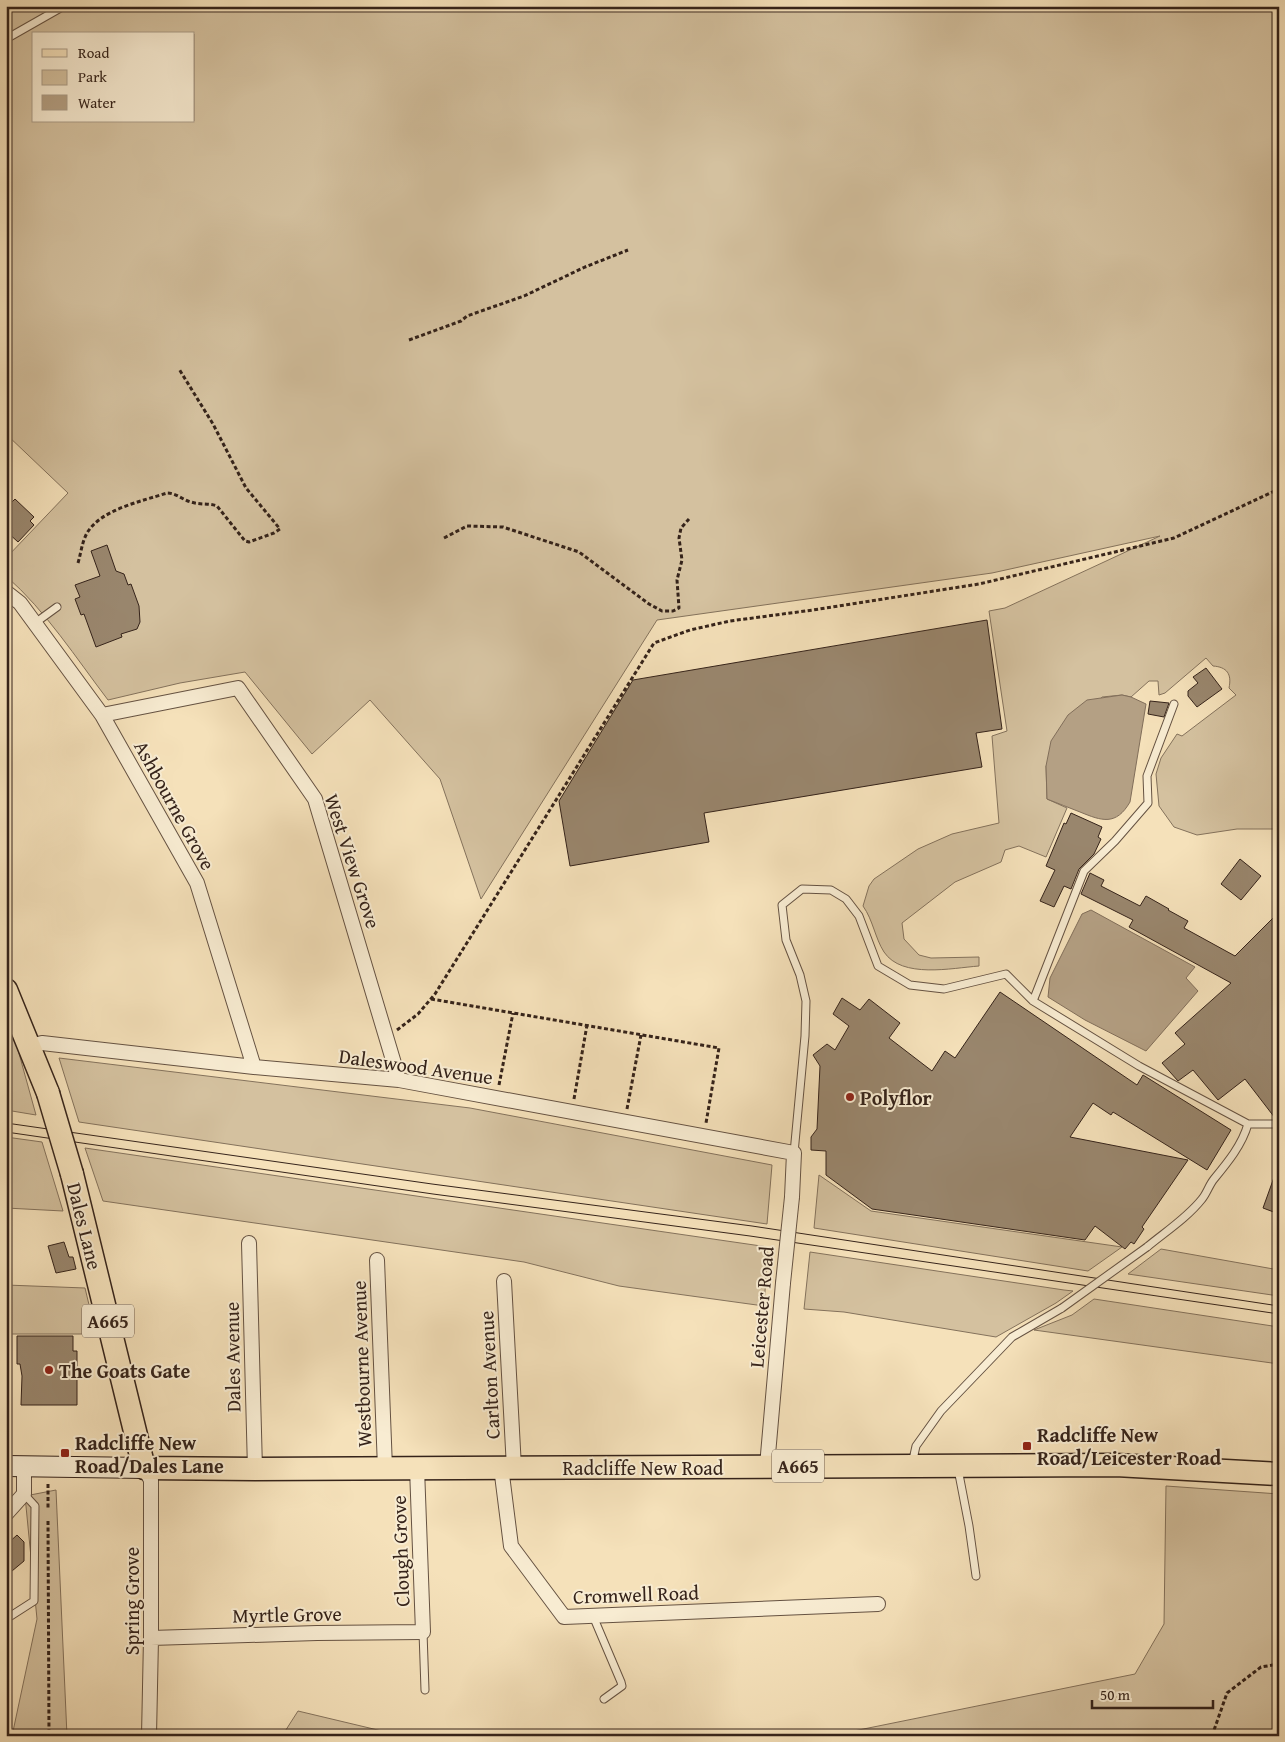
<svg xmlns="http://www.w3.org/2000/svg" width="1285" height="1742" viewBox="0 0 1285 1742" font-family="'Gentium Book Plus',serif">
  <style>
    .green { fill: #d4c19f; stroke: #84725c; fill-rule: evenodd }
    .water { fill: #b4a084; stroke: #816e5a }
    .building { fill: #99866d; stroke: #35231a }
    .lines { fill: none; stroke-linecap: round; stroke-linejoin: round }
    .service-casing { stroke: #655242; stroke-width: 9 }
    .minor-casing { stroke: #655242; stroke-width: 16 }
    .secondary-casing { stroke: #35231a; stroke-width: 22 }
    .primary-casing { stroke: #35231a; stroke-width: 25 }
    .path { stroke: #35231a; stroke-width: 3; stroke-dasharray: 4 2.5; stroke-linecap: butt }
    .service { stroke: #f8ecd2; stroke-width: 7 }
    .minor { stroke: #f8ecd2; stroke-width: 14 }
    .secondary { stroke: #f8ecd2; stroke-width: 20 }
    .primary { stroke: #f5e1ba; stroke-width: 22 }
    .tram { stroke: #35231a; stroke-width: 1 }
    .service-bridge-casing { stroke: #655242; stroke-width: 9; stroke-linecap: butt }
    .minor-bridge-casing { stroke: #655242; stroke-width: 16; stroke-linecap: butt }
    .primary-bridge-casing { stroke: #35231a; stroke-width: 25; stroke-linecap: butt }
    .service-bridge { stroke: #f8ecd2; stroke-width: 7 }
    .minor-bridge { stroke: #f8ecd2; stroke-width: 14 }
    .primary-bridge { stroke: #f5e1ba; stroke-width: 22 }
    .poi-dot { fill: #8f2418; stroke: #f8ecd2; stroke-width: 2 }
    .labels { text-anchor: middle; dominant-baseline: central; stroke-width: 4; stroke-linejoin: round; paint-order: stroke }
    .shield { fill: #f8ecd2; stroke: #705f51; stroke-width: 1 }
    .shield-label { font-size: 19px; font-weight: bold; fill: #35231a }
    .street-label { font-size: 20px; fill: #35231a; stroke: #f8ecd2 }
    .poi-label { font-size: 20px; font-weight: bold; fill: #35231a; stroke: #f8ecd2; text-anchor: start }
  </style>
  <rect width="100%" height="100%" fill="#f5e1ba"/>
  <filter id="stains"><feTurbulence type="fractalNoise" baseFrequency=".004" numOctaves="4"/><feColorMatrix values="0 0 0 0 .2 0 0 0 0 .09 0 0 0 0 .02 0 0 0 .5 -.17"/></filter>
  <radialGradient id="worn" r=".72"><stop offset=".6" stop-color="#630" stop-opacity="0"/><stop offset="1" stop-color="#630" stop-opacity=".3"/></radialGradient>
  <path class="green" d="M6,6H1279V829H1237L1197,835L1174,827L1159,806L1156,774L1161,758L1177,734L1182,736L1236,695L1229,688C1232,674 1227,667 1213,666L1206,658L1165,693L1159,695L1158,681H1149L1131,697L1122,695L1102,697L1046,766L1047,799L1067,808L1046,857L1019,846L1005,850L1001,862L955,882L902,923L904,939L919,955L931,958L979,957V966C952,968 902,979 884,952C875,938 873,920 863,906L869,886L874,879L918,849L952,834L999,823L992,736L1007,731L989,611L1005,608L1160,536L992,573L657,620L481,899L440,779L370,700L312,754L245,672L180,683L108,700C76,658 46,611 6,576V558L68,493L6,434ZM34,34H194V121H34Z
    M6,1039H15L36,1115L6,1110Z
    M59,1058L470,1108L772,1165L767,1224L79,1122Z
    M6,1137L42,1142L63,1211L6,1208Z
    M85,1148L768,1247L764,1306L619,1286L524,1262L103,1201Z
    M819,1175L871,1211L1122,1247L1088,1271L814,1228Z
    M1161,1249L1279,1270V1296L1128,1274Z
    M810,1252L1064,1290L1073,1291L1056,1303L996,1337L844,1312L804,1309Z
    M6,1285L85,1288L96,1334H6Z
    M1094,1299L1279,1327V1364L1034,1330L1072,1315Z
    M1166,1486L1279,1494V1736H829L1135,1674L1164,1624Z
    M56,1490L67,1736H12L37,1619L25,1496Z
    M298,1711L403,1736H282Z"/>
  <path class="water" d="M1122,695L1131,697L1146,704L1130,802C1116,826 1102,821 1080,812C1069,808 1058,803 1047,799L1046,766L1051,741L1068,715L1087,700Z
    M1091,910L1195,967L1186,978L1198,991L1146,1051L1085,1020L1048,997L1050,978L1082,914Z"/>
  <path class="building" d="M15,499L34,517L30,521L34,525L18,542L6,531V508Z
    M107,545L116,571L124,574L128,585L131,584L139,606L140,622L137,629L121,634L122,637L96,647L84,614L81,615L75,599L80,597L75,585L100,576L91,551Z
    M987,620L1002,729L976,733L982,767L704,813L709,842L570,866L559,801L633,680Z
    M1206,668L1222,689L1197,707L1188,696V691L1198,683L1193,677Z
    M1150,701L1169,703L1164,717L1148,714Z
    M1071,813L1102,827L1098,837L1101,839L1094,854L1079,869L1071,889L1064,886L1054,907L1040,901L1055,870L1046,866L1064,823L1066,824Z
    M1240,859L1261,876L1241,900L1221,884Z
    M1090,873L1104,880L1101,886L1140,906L1146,896L1169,909L1168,910L1188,921L1184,928L1235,956L1279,912V1116L1275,1118L1245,1079L1218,1100L1193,1070L1178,1081L1162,1063L1185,1044L1175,1033L1231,983L1129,927L1133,920L1081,894Z
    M1000,992L1137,1085L1143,1075L1231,1130L1207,1170L1113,1112L1111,1115L1093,1103L1070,1137L1188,1160L1142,1227L1144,1229L1134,1244L1131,1242L1125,1249L1095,1226L1085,1240L872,1209L826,1175V1151L811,1150V1137L817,1129L820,1066L813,1055L827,1044L835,1050L849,1026L833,1014L842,998L860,1010L869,999L900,1023L889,1038L932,1071L945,1051L955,1058Z
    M1277,1169H1279V1214L1263,1208Z
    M64,1242L69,1257H73L76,1269L56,1273L48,1246Z
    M17,1336H73V1351H77V1405H21L22,1376L20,1364H17Z
    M17,1535L24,1542V1561L6,1576V1545Z"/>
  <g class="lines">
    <g class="service-casing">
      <path id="service" d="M6,39L64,6
        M35,623L57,607
        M1033,1001L1084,871L1115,841L1148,803L1147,776L1174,704
        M794,1153L805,1036L806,1001L800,975L786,940L782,905L802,889L831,890L846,899L859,916L878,966L910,985L944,989L1006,974L1033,1001L1139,1066L1248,1124H1275L1279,1121
        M1147,1247C1165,1232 1187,1218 1202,1199C1207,1193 1209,1185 1214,1179C1228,1162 1242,1145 1248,1124
        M912,1464L916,1446L941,1411L1012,1337L1062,1308
        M958,1469L969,1526L976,1576
        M593,1616L621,1682L622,1686L604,1699
        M6,1619L34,1601L35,1506L24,1494
        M423,1632L425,1690"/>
    </g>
    <g class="minor-casing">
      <path id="minor" d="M6,592L20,603L102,715L197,883L254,1067
        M102,715L238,688L315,799L399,1080
        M30,1046L42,1043L254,1067L399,1080L794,1153L792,1197
        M249,1243L255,1469
        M377,1260L385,1468
        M504,1281L514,1468
        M767,1466L783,1283
        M501,1467L511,1546L564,1617L878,1604
        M144,1468L151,1480V1638L149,1736
        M6,1514L24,1494V1466
        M151,1638L317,1633L423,1632L417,1468"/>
    </g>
    <g class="secondary-casing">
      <path id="secondary" d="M6,1466L144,1468"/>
    </g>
    <g class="primary-casing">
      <path id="primary" d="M6,990L48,1093
        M72,1174L144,1468L255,1469L1116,1465L1279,1474"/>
    </g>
    <path class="path" d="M409,340L461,321L467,316L524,296L585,267L628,250
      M444,538L467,526L503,527L579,552L649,604L662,611H673L679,608L677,580L682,560L679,538L681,528L689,519
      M78,563C81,553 82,542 87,533C101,509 143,501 167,493C176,493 183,500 191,502C200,505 209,503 217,506L245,541L249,542L274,533L280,529L246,488L213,424L179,369
      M431,999L719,1048L706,1123
      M397,1030L418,1014L435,994L654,643L690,630L730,621L813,610L979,584L1174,538L1279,489
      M499,1085L513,1013
      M574,1099L587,1025
      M627,1109L641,1035
      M48,1484V1508
      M48,1521L49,1736
      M1212,1736L1227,1693L1261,1667L1279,1664"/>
    <use href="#service" class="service"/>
    <use href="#minor" class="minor"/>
    <use href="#secondary" class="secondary"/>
    <use href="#primary" class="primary"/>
    <path class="tram" d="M6,1123L432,1184L752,1226L1279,1306
      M6,1132L433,1194L750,1236L1279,1314"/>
    <g class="service-bridge-casing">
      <path id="service-bridge" d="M1062,1308L1147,1247"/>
    </g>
    <g class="minor-bridge-casing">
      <path id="minor-bridge" d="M783,1283L792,1197"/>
    </g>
    <g class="primary-bridge-casing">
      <path id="primary-bridge" d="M48,1093L72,1174"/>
    </g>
    <use href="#service-bridge" class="service-bridge"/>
    <use href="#minor-bridge" class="minor-bridge"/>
    <use href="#primary-bridge" class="primary-bridge"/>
  </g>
  <g class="poi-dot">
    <circle cx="850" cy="1097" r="5"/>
    <circle cx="49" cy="1370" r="5"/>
    <rect x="1022" y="1441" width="10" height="10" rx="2.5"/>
    <rect x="60" y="1448" width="10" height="10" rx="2.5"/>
  </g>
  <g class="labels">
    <g class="shield">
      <rect x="82" y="1304.5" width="52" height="33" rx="4"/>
      <rect x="772" y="1449.5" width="52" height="33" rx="4"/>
    </g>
    <g class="shield-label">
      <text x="108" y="1321">A665</text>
      <text x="798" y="1466">A665</text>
    </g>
    <g class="street-label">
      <text transform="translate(175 805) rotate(61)">Ashbourne Grove</text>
      <text transform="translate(353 861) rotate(72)">West View Grove</text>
      <text transform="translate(416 1066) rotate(8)">Daleswood Avenue</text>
      <text transform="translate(85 1226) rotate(76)">Dales Lane</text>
      <text transform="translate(761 1307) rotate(-85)">Leicester Road</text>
      <text transform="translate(232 1357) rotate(-91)">Dales Avenue</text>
      <text transform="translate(361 1364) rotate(-92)">Westbourne Avenue</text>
      <text transform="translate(489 1375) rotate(-93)">Carlton Avenue</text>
      <text x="643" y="1467">Radcliffe New Road</text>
      <text transform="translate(400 1551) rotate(-92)">Clough Grove</text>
      <text transform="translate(636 1594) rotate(-2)">Cromwell Road</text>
      <text transform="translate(131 1601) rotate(-90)">Spring Grove</text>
      <text transform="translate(287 1614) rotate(-1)">Myrtle Grove</text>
    </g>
    <g class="poi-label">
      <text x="860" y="1097">Polyflor</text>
      <text x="59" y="1370">The Goats Gate</text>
      <text x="1037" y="1434">Radcliffe New<tspan x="1037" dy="23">Road/Leicester Road</tspan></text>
      <text x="75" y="1442">Radcliffe New<tspan x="75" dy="23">Road/Dales Lane</tspan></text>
    </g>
  </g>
  <rect width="1285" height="1742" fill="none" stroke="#f5e1ba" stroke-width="25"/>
  <rect x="8" y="8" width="1270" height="1727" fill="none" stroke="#35231a" stroke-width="2.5"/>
  <rect x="12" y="12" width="1260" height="1717" fill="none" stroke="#35231a"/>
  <rect x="32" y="32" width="162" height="90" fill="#f8ecd2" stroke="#aa9c88"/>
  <rect x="42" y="49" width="25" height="8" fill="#f5e1ba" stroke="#aa9c88"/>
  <text x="78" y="58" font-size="15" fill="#35231a">Road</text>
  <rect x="42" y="70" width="25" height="15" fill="#d4c19f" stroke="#aa9c88"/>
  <text x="78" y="82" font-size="15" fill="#35231a">Park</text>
  <rect x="42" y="95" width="25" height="15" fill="#b4a084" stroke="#aa9c88"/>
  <text x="78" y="108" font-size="15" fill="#35231a">Water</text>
  <path d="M1092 1700v8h121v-8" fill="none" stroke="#35231a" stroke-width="2.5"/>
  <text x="1100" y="1700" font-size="15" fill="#35231a" stroke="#f8ecd2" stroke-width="4" paint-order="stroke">50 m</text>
  <rect width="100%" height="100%" filter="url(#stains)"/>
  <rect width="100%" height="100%" fill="url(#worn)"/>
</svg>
